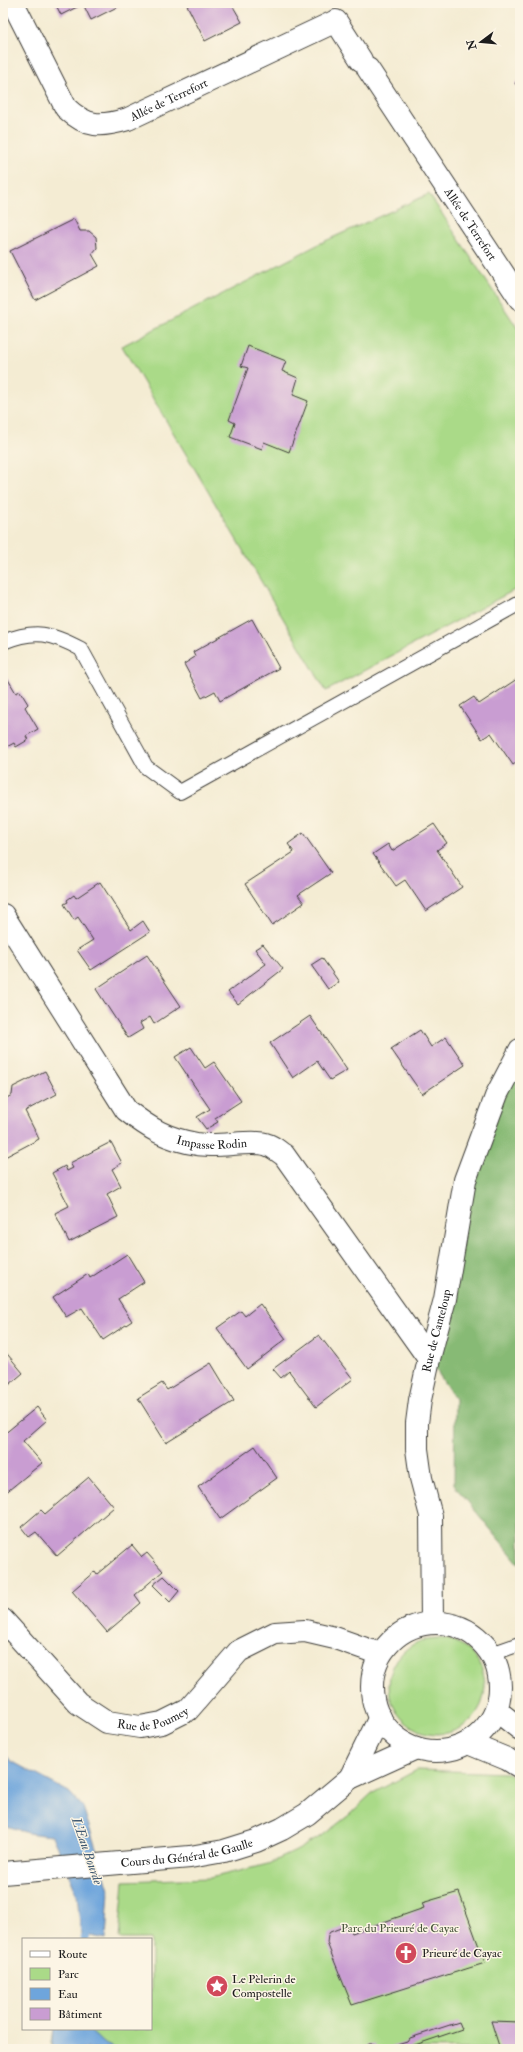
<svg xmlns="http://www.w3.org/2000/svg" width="523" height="2052" viewBox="0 0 523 2052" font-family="'IM FELL Double Pica',serif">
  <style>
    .green { fill: #aada88; stroke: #637b52 }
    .forest { fill: #87ba74; stroke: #526b48 }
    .water { fill: #6ea5dc; stroke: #45607c }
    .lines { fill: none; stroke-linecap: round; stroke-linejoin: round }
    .stream { stroke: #6ea5dc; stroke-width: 9 }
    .building { fill: #c99dd2 }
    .service-casing { stroke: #3c3b37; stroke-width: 16 }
    .minor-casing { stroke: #3c3b37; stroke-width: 24 }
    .tertiary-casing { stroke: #3c3b37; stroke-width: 24 }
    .primary-casing { stroke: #3c3b37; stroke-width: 24 }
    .service { stroke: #fff; stroke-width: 14 }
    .minor { stroke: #fff; stroke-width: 22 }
    .tertiary { stroke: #fff; stroke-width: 22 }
    .primary { stroke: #fff; stroke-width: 22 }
    .labels { text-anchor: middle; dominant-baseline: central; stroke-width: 3; stroke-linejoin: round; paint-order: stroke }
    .street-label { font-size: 12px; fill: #1c1c1c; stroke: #fcf5e5 }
    .park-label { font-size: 12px; fill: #47553c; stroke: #fcf5e5 }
    .poi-label { font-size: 12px; fill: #1c1c1c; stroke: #fcf5e5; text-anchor: start }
    .water-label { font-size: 13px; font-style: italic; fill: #415a72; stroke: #fcf5e5 }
  </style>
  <rect width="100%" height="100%" fill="#fcf5e5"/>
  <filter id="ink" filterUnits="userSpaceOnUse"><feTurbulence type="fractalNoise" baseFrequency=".025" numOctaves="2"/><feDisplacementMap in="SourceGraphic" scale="8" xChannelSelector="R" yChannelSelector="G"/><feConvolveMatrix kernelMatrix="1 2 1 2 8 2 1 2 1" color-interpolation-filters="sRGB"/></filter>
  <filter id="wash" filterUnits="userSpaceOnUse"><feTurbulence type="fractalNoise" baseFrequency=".012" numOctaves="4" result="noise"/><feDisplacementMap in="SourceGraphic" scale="16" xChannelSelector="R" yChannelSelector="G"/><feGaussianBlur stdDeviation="0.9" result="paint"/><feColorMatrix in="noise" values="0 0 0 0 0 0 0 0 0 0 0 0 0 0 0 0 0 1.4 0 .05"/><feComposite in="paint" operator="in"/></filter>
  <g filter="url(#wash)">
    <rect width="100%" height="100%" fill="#f4ecd3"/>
    <path class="green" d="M429,194L520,332V587L326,691L122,346L323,242Z
      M389 1686a48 48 0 1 1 96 0a48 48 0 1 1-96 0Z
      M417,1770L508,1773L520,1781V2049L51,2048L54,2029H151V1939H119L124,1881L210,1878L268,1864L296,1851L323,1835L348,1816L371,1794Z"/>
    <path class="forest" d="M520,1050V1565L454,1485L455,1399L429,1359L465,1180Z"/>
    <path class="water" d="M3,1752L11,1761L69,1792L83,1807L109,1890L106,1939L81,1934L77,1894L52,1836L27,1833L5,1825L3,1818Z
      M54,2029H88L103,2043L116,2049H52Z"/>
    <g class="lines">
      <path class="stream" d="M85,1939L88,1923"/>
    </g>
    <g id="blocks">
      <path class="building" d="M55,3H120L121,5L91,20L83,4L61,15Z
        M186,3H231L242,22L205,41Z
        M520,80V91L515,83Z
        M74,219L80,231H89L96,237L97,248L92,254L99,266L35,300L10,251Z
        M248,346L286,361L282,371L298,378L293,395L308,401L289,452L264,442L262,449L230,437L235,423L229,420L248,368L241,366Z
        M252,619L279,668L220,701L215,691L202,698L184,664L195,657L193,652Z
        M3,671L16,693L20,691L28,704L25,707L38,729L26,736L28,740L16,747L14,743L3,749Z
        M520,677V760L513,765L491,733L482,739L460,706L474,697L479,704Z
        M434,824L447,843L437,850L462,887L426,911L405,880L396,886L373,854L388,844L392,851Z
        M303,833L331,873L298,895L304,903L272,925L245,884L294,852L288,844Z
        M100,882L131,930L143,921L150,932L91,970L77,950L93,940L78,917L74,920L64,904L68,902L67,900L74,895L76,898Z
        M263,944L283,969L238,1004L228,992L266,964L255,949Z
        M147,955L181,1006L154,1024L150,1017L140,1023L143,1029L128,1038L96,989Z
        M322,958L339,982L328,989L311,965Z
        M310,1016L347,1070L330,1080L317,1061L293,1078L270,1043Z
        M420,1030L431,1047L446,1037L465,1065L422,1094L391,1049Z
        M191,1047L205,1068L214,1062L241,1101L215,1118L218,1122L206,1129L197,1117L210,1109L175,1057Z
        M45,1071L57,1094L25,1111L39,1139L3,1158V1100L12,1095L13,1087Z
        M111,1142L122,1163L112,1169L121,1186L107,1194L118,1217L69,1242L55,1213L69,1206L52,1173L65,1166L67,1171L73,1168L70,1163Z
        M127,1254L144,1282L118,1299L132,1321L103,1340L82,1308L66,1317L53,1297L88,1274L90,1278Z
        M260,1304L286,1339L247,1369L217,1328L241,1311L245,1316Z
        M319,1335L353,1379L316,1407L289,1371L281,1378L273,1369Z
        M3,1349L23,1373L3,1390Z
        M211,1363L234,1401L166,1443L138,1398L162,1383L167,1390Z
        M37,1407L47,1420L23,1441L42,1463L4,1494L3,1435Z
        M255,1446L277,1478L220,1519L198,1487Z
        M89,1477L114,1507L57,1556L36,1532L29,1537L21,1527L41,1510L45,1514Z
        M132,1545L142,1557L147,1553L163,1571L135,1595L141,1603L107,1632L72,1591L95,1571L97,1574Z
        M164,1576L179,1591L170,1602L153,1585Z
        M459,1892L485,1963L352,2005L327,1943L328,1935L330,1932L346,1926L350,1928L352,1933L424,1908L422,1903Z
        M491,2021L520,2022V2049H500Z
        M459,2022L462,2029L409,2047L410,2049H384L407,2042L410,2038Z
        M369,2044H374L379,2049H363Z"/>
    </g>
  </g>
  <g filter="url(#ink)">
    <use href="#blocks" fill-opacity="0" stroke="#3c3b37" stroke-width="1"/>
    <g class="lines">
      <g class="service-casing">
        <path id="service" d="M3,642C35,629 51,633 81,649L146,767L180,792L520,603
          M491,1654L520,1644"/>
      </g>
      <g class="minor-casing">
        <g id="minor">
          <path id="s1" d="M13,3L66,108C87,128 101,127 128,119L336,21L361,60"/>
          <path id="s2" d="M368,69L520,299"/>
          <path id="s3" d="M3,915L126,1110C150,1129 167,1139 197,1144C217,1148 254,1139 268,1145C274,1147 279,1152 284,1155L429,1359"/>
        </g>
      </g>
      <g class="tertiary-casing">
        <g id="tertiary">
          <path id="s4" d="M3,1620L78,1703L107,1722L140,1727L162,1723L188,1710L239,1651L275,1633L305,1631L335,1638L380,1654"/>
          <path id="s5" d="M432,1622L431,1516L421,1478L417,1449V1423L420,1400L429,1359L445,1299L465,1180L497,1094L520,1050"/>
        </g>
      </g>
      <g class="primary-casing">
        <g id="primary">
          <circle cx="436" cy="1687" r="64"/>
          <path d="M496,1710L520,1729"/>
          <path d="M468,1743L507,1759L520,1767"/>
          <path d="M350,1778L380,1717"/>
          <path id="s6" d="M3,1873L190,1857L224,1851L256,1841L282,1829L307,1814L350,1778L416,1748"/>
        </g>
      </g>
      <use href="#service" class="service"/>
      <use href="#minor" class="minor"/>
      <use href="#tertiary" class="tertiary"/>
      <use href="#primary" class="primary"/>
    </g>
  </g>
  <defs>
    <g id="church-disc" transform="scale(1.15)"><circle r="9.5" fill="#d1495b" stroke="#fcf5e5"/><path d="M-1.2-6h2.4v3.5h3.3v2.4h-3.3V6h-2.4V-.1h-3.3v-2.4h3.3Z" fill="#fff"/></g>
    <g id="sight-disc" transform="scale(1.15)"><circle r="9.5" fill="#d1495b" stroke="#fcf5e5"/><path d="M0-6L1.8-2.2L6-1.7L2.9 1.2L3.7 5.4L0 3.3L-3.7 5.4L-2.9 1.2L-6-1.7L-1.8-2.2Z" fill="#fff"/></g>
  </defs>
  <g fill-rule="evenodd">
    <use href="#church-disc" x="406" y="1953"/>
    <use href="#sight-disc" x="217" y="1986"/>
  </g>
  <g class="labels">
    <g class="street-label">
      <text stroke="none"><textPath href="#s1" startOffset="230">Allée de Terrefort</textPath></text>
      <text stroke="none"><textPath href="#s2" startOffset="186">Allée de Terrefort</textPath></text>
      <text stroke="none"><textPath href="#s3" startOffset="325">Impasse Rodin</textPath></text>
      <text stroke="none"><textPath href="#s5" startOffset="295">Rue de Canteloup</textPath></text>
      <text stroke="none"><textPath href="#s4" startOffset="194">Rue de Poumey</textPath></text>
      <text stroke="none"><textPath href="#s6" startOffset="185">Cours du Général de Gaulle</textPath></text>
    </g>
    <g class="park-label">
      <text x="400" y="1928">Parc du Prieuré de Cayac</text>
    </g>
    <g class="poi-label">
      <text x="422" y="1953">Prieuré de Cayac</text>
      <text x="232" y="1979">Le Pèlerin de<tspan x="232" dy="14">Compostelle</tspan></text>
    </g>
    <g class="water-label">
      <text transform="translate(87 1851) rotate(71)">L'Eau Bourde</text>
    </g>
  </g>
  <rect width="523" height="2052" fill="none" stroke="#fcf5e5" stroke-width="16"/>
  <rect x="22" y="1938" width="130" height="92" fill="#fcf5e5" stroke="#a29e95"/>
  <rect x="30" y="1951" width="20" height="6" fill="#ffffff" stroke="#a29e95"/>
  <text x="58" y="1958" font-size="12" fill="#1c1c1c">Route</text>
  <rect x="30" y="1968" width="20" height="12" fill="#aada88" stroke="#a29e95"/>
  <text x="58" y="1978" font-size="12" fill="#1c1c1c">Parc</text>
  <rect x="30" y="1988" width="20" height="12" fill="#6ea5dc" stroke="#a29e95"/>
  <text x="58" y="1998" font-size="12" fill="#1c1c1c">Eau</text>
  <rect x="30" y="2008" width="20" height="12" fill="#c99dd2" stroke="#a29e95"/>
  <text x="58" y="2018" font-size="12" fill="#1c1c1c">Bâtiment</text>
  <g transform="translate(481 42) rotate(254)" stroke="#fcf5e5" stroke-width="3" paint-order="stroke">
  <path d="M0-3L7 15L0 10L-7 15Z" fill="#1c1c1c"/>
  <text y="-6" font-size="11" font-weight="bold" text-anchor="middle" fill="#1c1c1c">N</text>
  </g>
</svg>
